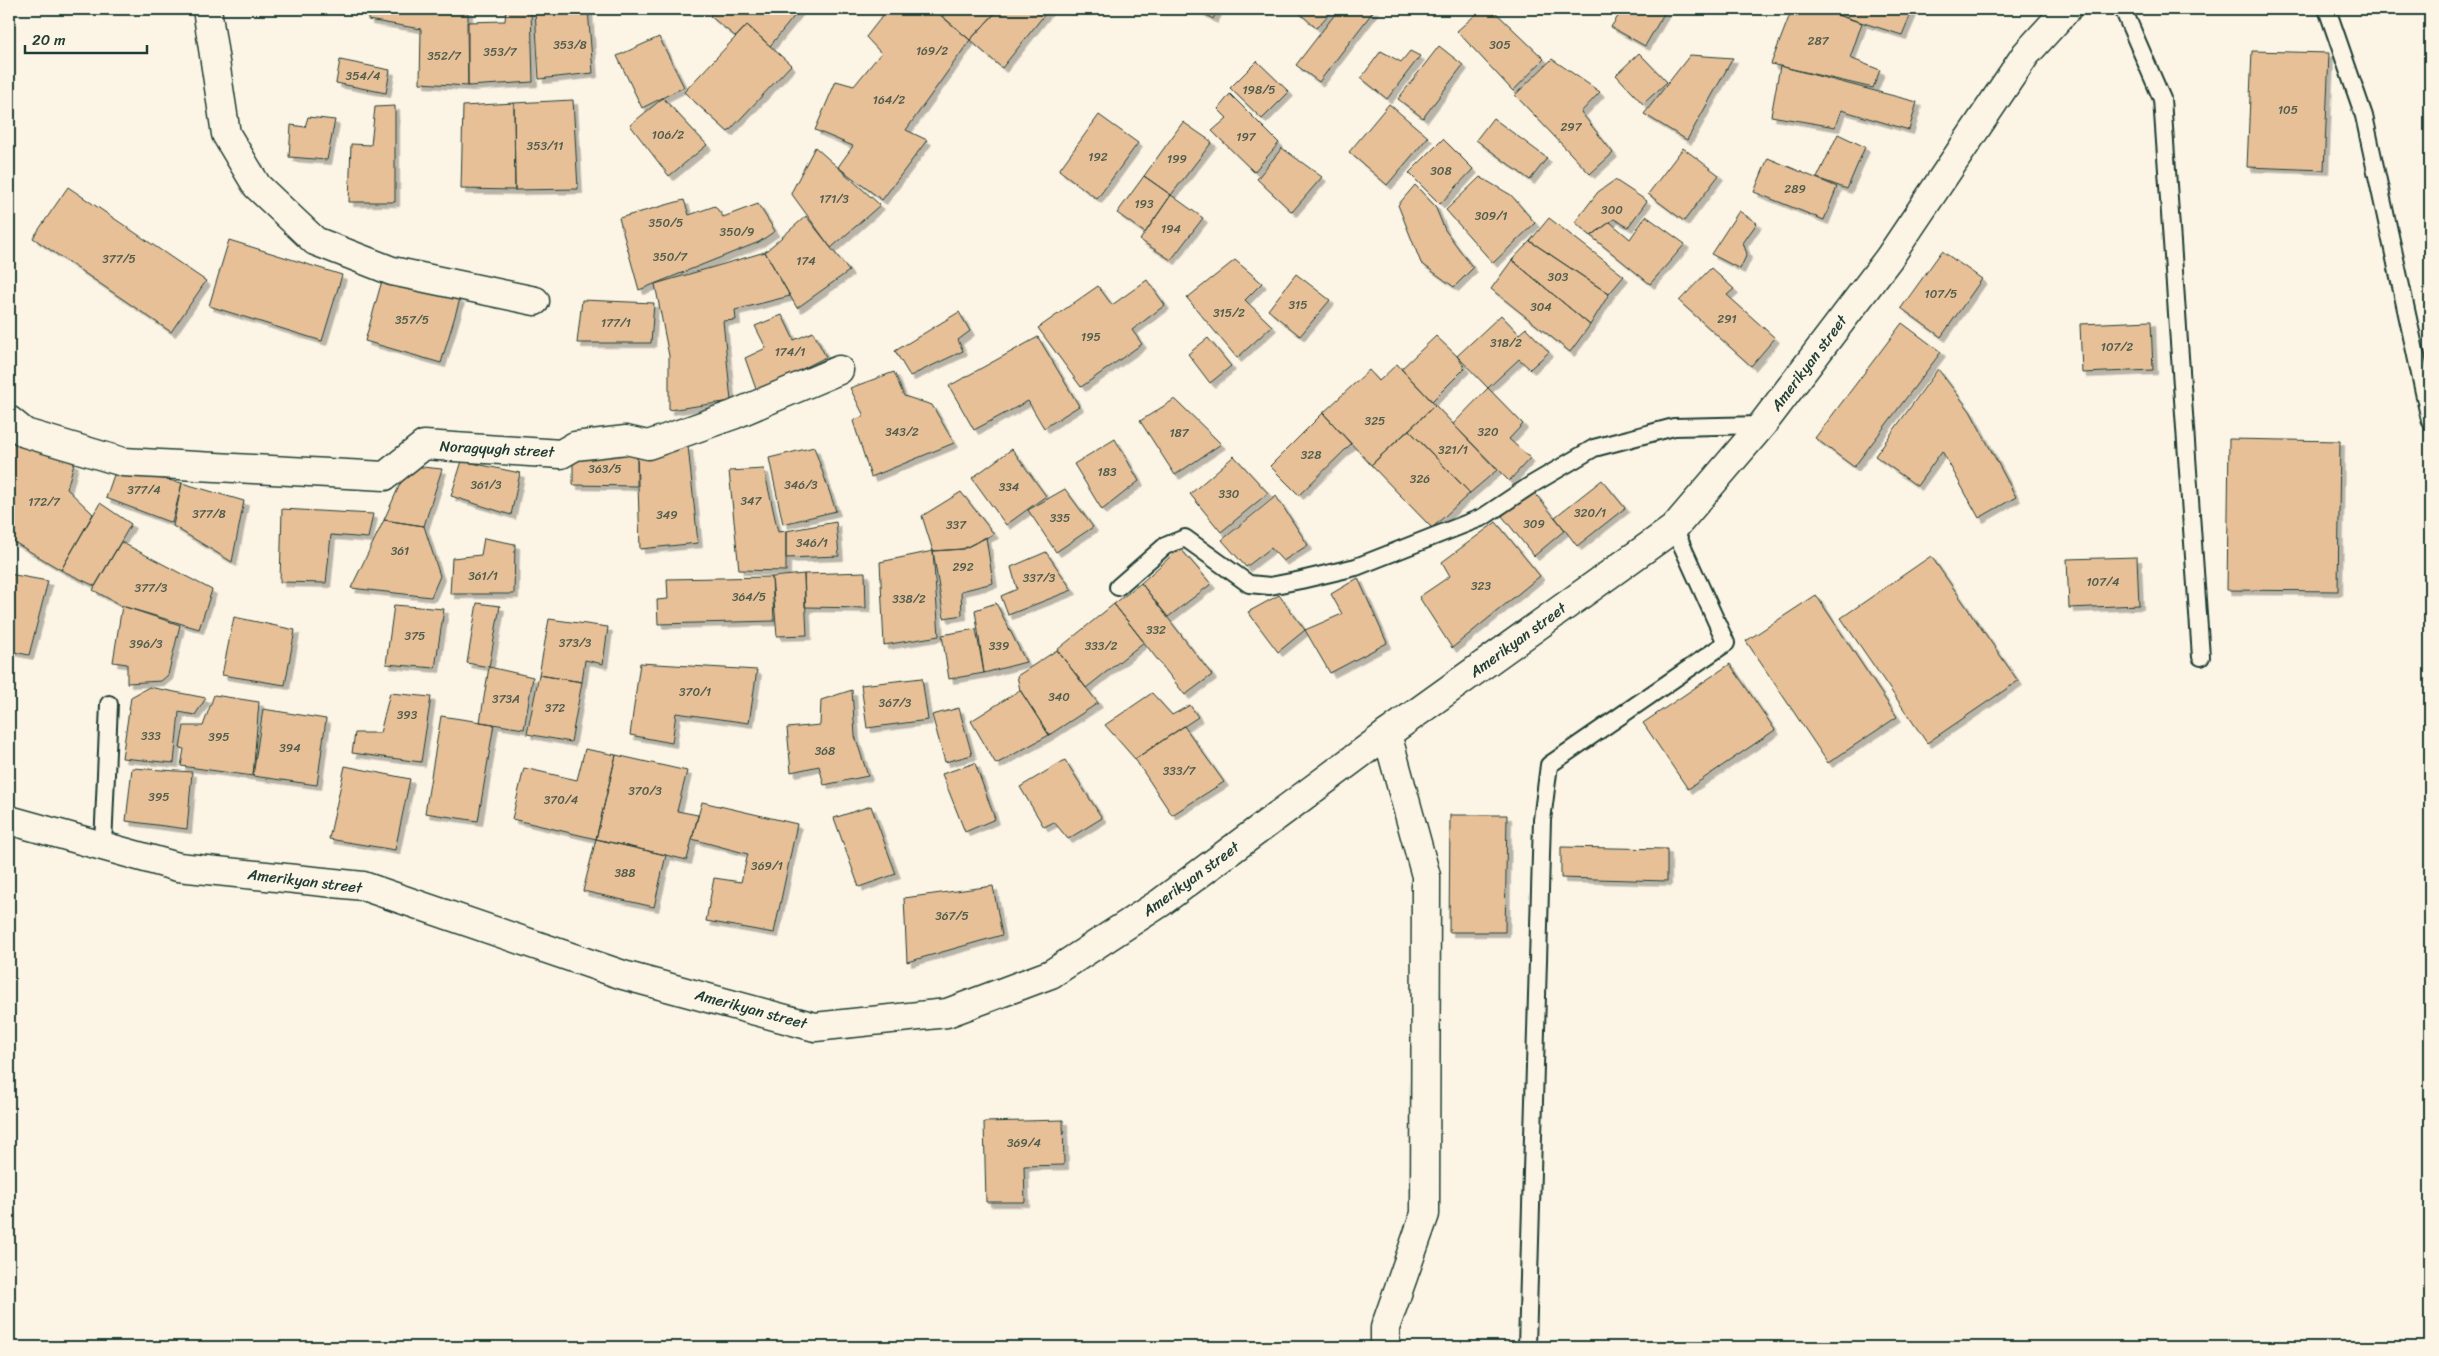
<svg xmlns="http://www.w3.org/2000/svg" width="2439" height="1356" viewBox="0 0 2439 1356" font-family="Sriracha,sans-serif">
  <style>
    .building { fill: #e8c098; stroke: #1f3d34; filter: url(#shadow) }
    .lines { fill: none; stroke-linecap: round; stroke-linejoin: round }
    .service-casing { stroke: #1f3d34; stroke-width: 20 }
    .minor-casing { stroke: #1f3d34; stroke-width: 31 }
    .tertiary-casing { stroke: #1f3d34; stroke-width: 31 }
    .service { stroke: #fcf5e5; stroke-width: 16 }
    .minor { stroke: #fcf5e5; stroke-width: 28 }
    .tertiary { stroke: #fcf5e5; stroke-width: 28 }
    .labels { text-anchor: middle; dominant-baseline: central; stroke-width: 4; stroke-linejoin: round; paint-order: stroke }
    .number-label { font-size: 12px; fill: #515e4d }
    .street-label { font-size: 15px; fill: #1f3d34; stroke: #fcf5e5 }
  </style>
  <defs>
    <filter id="shadow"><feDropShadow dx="4.5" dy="4.5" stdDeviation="0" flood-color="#0004"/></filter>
  </defs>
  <rect width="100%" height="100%" fill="#fcf5e5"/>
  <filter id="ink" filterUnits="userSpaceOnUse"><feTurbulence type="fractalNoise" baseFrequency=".02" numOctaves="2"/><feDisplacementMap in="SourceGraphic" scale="10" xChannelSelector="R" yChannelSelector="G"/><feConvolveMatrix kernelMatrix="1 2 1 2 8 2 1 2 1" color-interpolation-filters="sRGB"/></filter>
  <g filter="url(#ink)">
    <path class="building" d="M369,9H468V86L420,83L421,29L368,20Z
      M506,9H531L533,82L468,86L467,22L505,21Z
      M535,9H588L593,73L539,79Z
      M716,9H800L770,46L747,25L736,37L710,16Z
      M888,9H933L970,40L906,130L927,140L882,200L838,167L853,146L815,130L836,81L854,86L881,53L866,37Z
      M947,9H999L970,40L942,16Z
      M999,9H1049L1002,68L970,40Z
      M1197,9H1218L1213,19Z
      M1295,9H1334L1316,28Z
      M1339,9H1375L1319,82L1296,65Z
      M1482,9H1492L1544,59L1513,91L1457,31Z
      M1623,9L1666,10L1645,46L1611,27Z
      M1792,9H1818L1862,23L1850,58L1880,70L1873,88L1771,64Z
      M1819,9H1913L1902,35Z
      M747,25L791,65L728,132L684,92Z
      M659,37L684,87L642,108L617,56Z
      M1439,46L1463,65L1423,118L1398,99Z
      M1381,51L1401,62L1410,51L1420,56L1387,99L1361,78Z
      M2252,51L2329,53L2324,170L2247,167Z
      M1639,53L1667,82L1643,104L1616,75Z
      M1690,55L1733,58L1687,140L1644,114Z
      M1552,59L1600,92L1581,112L1613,153L1590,174L1515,95Z
      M340,60L390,70L386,93L336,83Z
      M1257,61L1289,92L1262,119L1230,88Z
      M1780,66L1917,102L1909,130L1841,110L1835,127L1771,116Z
      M1230,94L1279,143L1254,172L1212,131L1227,118L1218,109Z
      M663,98L707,145L669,176L630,125Z
      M573,100L578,189L515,190L514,103Z
      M514,103L515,190L461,189L463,106Z
      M1389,104L1428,137L1387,185L1349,152Z
      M395,106V202H349L351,144L371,145L375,107Z
      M1099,115L1138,143L1097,199L1059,170Z
      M308,117L335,120L327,160L289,157L291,125L305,127Z
      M1493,118L1547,158L1530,180L1476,140Z
      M1183,122L1212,142L1171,195L1144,176Z
      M1838,134L1865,147L1847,189L1817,178Z
      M1443,139L1473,169L1440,204L1409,173Z
      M815,147L880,205L831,248L791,193Z
      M1282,148L1322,177L1292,212L1257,179Z
      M1683,148L1719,175L1684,221L1648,194Z
      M1768,158L1837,187L1824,220L1754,192Z
      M1144,176L1171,195L1145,233L1117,213Z
      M1480,177L1511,195L1535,223L1493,263L1446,210Z
      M1615,180L1647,201L1628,227L1614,219L1591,236L1575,222L1598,192Z
      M1415,185L1435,206L1445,230L1473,268L1454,287L1421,263L1398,205Z
      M68,187L206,281L171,332L33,238Z
      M1171,195L1203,218L1171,260L1140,240Z
      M684,200L689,215L715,206L723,217L758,204L775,231L759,242L639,290L619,218Z
      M1739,211L1757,223L1743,243L1747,254L1740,269L1711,254Z
      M806,216L849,271L797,308L765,252Z
      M1646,216L1685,244L1650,284L1591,236L1610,222L1630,239Z
      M1549,218L1624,276L1609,294L1530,241Z
      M229,240L342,275L322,341L209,306Z
      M1530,241L1609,294L1590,325L1512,260Z
      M1942,251L1982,279L1941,337L1901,308Z
      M765,252L790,296L735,310L736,320L723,321L731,401L669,410V356L655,284Z
      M1235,260L1262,283L1245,300L1272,326L1237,358L1187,298Z
      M1512,260L1590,325L1570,352L1491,289Z
      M1711,268L1734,289L1727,295L1775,338L1751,366L1679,301Z
      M1296,274L1330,300L1300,336L1268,310Z
      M383,277L460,299L441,363L365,341Z
      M1147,280L1165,305L1132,330L1142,344L1081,387L1038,328L1098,286L1112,305Z
      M582,300L654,303L651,343H577Z
      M959,312L970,331L958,340L963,351L910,376L895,351Z
      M782,315L794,340L813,332L826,357L757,392L745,358L766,348L755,326Z
      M1501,315L1519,334L1526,328L1549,352L1530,369L1519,359L1488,388L1457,356Z
      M2151,321L2153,370L2082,373L2080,324Z
      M1902,323L1941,352L1854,467L1815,438Z
      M1436,336L1457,356L1465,368L1432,401L1401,369Z
      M1038,337L1079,406L1044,428L1028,401L974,430L949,386Z
      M1208,338L1231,366L1210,383L1188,354Z
      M1397,364L1435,405L1371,465L1323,413L1369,370L1379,381Z
      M1938,369L1970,411L2016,497L1979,518L1942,451L1917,486L1875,456Z
      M894,372L904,396L932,405L954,443L871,477L853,421L864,416L850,388Z
      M1488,388L1523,424L1509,439L1530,458L1509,481L1453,424Z
      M1175,399L1221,444L1175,475L1140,421Z
      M1435,405L1497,470L1470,493L1409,430Z
      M1323,413L1351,444L1299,495L1270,466Z
      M1409,430L1470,493L1432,528L1371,465Z
      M9,437L74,463L67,489L93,514L61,570L9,539Z
      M1115,439L1139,481L1102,510L1074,464Z
      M2229,439L2340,441L2338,591L2227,590Z
      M688,446L698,543L640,549L637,452Z
      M814,447L836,511L783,524L769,458Z
      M1012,449L1046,496L1006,525L972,478Z
      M573,451L637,452V486L573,485Z
      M1234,456L1268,493L1221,532L1190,494Z
      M462,461L520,473L511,515L451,496Z
      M412,466L442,469L424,526L384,520L400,484Z
      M116,469L182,483L172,523L106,498Z
      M764,469L778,532L786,531V571L739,570L729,471Z
      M1602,480L1625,508L1577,546L1555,517Z
      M182,483L244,501L232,562L173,526Z
      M1065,489L1093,527L1056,552L1028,510Z
      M1533,491L1565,530L1534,556L1502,516Z
      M961,492L994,534L963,549L933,551L922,516Z
      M1276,496L1308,545L1283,561L1271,548L1246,567L1222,540Z
      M100,503L131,524L95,586L61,570Z
      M282,509L373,514L368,538L331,535L326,583L280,582Z
      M384,520L424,526L440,576L431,597L351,588Z
      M836,522L839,556L786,558V531Z
      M1496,522L1540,576L1452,648L1419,597L1450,576L1442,562Z
      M986,537L993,583L961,591L962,615L944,618L933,551L963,549Z
      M484,538L515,544L514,594H450L452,558L481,555Z
      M121,542L212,590L199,629L122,606L93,590Z
      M1180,548L1211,584L1168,617L1141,583Z
      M933,551L939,636L884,645L880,562Z
      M1046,552L1072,590L1008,615L1001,596L1017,589L1011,567Z
      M1931,556L2018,681L1927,743L1841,618Z
      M2137,557L2139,605L2069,608L2067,559Z
      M865,572L866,608L805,607L804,574Z
      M9,574L48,581L29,655L9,651Z
      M804,574L807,635L777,636L772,577Z
      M772,577L774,621L658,624L657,600L668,599L667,579Z
      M1358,578L1387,643L1330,673L1305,630L1342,614L1331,594Z
      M1141,583L1212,675L1185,695L1114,604Z
      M1279,595L1305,630L1278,652L1248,612Z
      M1816,595L1897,717L1828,763L1746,641Z
      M477,603L500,606L489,667L467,663Z
      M996,603L1026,662L984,673L975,610Z
      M1114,604L1144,642L1086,688L1057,650Z
      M394,605L444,609L435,668L386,664Z
      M122,606L180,625L168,675L161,681L127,683V664L113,662Z
      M234,617L295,630L285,685L222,675Z
      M549,619L608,627L603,664L585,660L582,682L539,675Z
      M976,629L984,673L949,679L942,635Z
      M1057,650L1098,703L1049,735L1020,690L1017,676Z
      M640,663L757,670L749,723L676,713L672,743L630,735Z
      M1730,664L1775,730L1688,789L1643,723Z
      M489,667L533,677L524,729L480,722Z
      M539,675L582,682L571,742L527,734Z
      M922,678L928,720L867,728L861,685Z
      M149,687L206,698L195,715L179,712L174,763L122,758L131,697Z
      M852,690L855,736L868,776L824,785L819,766L791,772L787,728L820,725L821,700Z
      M1020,690L1049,735L996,764L971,721Z
      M390,693L431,697L421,762L352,753L355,733H380Z
      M1152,693L1172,715L1190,705L1198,717L1135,759L1105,725Z
      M214,695L259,702L253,776L181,766L184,749L180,748L184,726H203Z
      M959,708L972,755L945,762L932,715Z
      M263,709L326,719L317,785L253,776Z
      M441,716L494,724L478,821L425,813Z
      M1184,726L1224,782L1172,815L1135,759Z
      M585,749L616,755L596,839L512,819L524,768L577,780Z
      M616,755L687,771L677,811L698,815L687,860L596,839Z
      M1065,760L1102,818L1068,839L1054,822L1044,827L1020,787Z
      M975,763L995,819L965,832L942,774Z
      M345,766L410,779L395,850L329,839Z
      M132,768L192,772L187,829L126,821Z
      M702,802L797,824L774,933L706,921L714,878L741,882L748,854L692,839Z
      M871,806L896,874L859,887L834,818Z
      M1450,815H1507L1505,932H1449Z
      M596,839L666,855L654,907L583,891Z
      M1561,847L1667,849V881L1561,878Z
      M993,886L1002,935L907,962L904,898Z
      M1063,1120L1064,1165L1024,1166L1025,1202H986L984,1122Z"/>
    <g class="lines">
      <g class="service-casing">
        <path id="service" d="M2123,9L2162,99L2201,657
          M2327,9L2364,116L2430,420
          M1118,587L1165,546L1185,538L1249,584L1270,586L1301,580L1356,567L1483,517L1531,485L1594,448L1674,427L1762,425
          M103,846L109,704
          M1527,1347L1542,820L1549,765L1726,643L1674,528"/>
      </g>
      <g class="minor-casing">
        <path id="minor" d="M207,9L226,134L257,186L315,241L392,271L535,301
          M9,420L25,433L123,462L385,476L424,445L561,454L575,446L626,440L648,445L733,415L839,370
          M1385,1347V1328L1425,1214L1426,876L1387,734"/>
      </g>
      <g class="tertiary-casing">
        <path id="tertiary" d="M9,820L178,867L363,886L623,975L815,1027L947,1013L1051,974L1160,903L1387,734L1674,528L1762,425L1889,258L2026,54L2067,9"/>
      </g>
      <use href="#service" class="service"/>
      <use href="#minor" class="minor"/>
      <use href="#tertiary" class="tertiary"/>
    </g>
  </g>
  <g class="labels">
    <g class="number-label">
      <text x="1818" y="41">287</text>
      <text x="570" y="45">353/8</text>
      <text x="1500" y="45">305</text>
      <text x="932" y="51">169/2</text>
      <text x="500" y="52">353/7</text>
      <text x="444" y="56">352/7</text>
      <text x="363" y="76">354/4</text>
      <text x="1259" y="90">198/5</text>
      <text x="889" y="100">164/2</text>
      <text x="2288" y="110">105</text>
      <text x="1571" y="127">297</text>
      <text x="668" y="135">106/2</text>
      <text x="1246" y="137">197</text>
      <text x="545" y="146">353/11</text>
      <text x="1098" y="157">192</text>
      <text x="1177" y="159">199</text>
      <text x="1441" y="171">308</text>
      <text x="1795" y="189">289</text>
      <text x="834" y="199">171/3</text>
      <text x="1144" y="204">193</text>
      <text x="1612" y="210">300</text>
      <text x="1491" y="216">309/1</text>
      <text x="666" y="223">350/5</text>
      <text x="1171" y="229">194</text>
      <text x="737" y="232">350/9</text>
      <text x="670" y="257">350/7</text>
      <text x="119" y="259">377/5</text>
      <text x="806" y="261">174</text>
      <text x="1558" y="277">303</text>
      <text x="1941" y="294">107/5</text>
      <text x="1298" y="305">315</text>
      <text x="1541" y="307">304</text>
      <text x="1229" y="313">315/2</text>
      <text x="1727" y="319">291</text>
      <text x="412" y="320">357/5</text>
      <text x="616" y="323">177/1</text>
      <text x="1091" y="337">195</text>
      <text x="1506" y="343">318/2</text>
      <text x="2117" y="347">107/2</text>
      <text x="790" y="352">174/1</text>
      <text x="1375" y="421">325</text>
      <text x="902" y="432">343/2</text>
      <text x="1488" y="432">320</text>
      <text x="1179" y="433">187</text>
      <text x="1453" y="450">321/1</text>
      <text x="1311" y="455">328</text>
      <text x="605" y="469">363/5</text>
      <text x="1107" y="472">183</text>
      <text x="1420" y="479">326</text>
      <text x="486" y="485">361/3</text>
      <text x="801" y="485">346/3</text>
      <text x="1009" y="487">334</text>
      <text x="144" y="490">377/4</text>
      <text x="1229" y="494">330</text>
      <text x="751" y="501">347</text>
      <text x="44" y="502">172/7</text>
      <text x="1590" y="513">320/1</text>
      <text x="209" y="514">377/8</text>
      <text x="667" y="515">349</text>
      <text x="1060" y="518">335</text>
      <text x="1534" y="524">309</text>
      <text x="956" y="525">337</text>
      <text x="812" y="543">346/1</text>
      <text x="400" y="551">361</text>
      <text x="963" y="567">292</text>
      <text x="483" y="576">361/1</text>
      <text x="1039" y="578">337/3</text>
      <text x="2103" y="582">107/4</text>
      <text x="1481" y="586">323</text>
      <text x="151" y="588">377/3</text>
      <text x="749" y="597">364/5</text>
      <text x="909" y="599">338/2</text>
      <text x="1156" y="630">332</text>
      <text x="415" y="636">375</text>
      <text x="575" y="643">373/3</text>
      <text x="146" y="644">396/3</text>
      <text x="999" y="646">339</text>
      <text x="1101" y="646">333/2</text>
      <text x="695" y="692">370/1</text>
      <text x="1059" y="697">340</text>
      <text x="506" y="699">373A</text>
      <text x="895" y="703">367/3</text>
      <text x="555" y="708">372</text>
      <text x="407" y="715">393</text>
      <text x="151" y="736">333</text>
      <text x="219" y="737">395</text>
      <text x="290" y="748">394</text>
      <text x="825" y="751">368</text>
      <text x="1179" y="771">333/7</text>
      <text x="645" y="791">370/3</text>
      <text x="159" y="797">395</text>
      <text x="561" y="800">370/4</text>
      <text x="767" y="866">369/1</text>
      <text x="625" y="873">388</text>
      <text x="952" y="916">367/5</text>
      <text x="1024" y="1143">369/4</text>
    </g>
    <g class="street-label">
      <text transform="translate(1809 363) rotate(-53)">Amerikyan street</text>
      <text transform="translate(497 449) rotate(3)">Noragyugh street</text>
      <text transform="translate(1518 640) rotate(-36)">Amerikyan street</text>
      <text transform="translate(1191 879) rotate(-36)">Amerikyan street</text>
      <text transform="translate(305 881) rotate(7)">Amerikyan street</text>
      <text transform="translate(751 1009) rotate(15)">Amerikyan street</text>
    </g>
  </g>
  <rect width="2439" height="1356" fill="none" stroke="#fcf5e5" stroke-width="30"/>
  <rect x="15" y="15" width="2409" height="1326" fill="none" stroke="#1f3d34" stroke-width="2" filter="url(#ink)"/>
  <path d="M25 45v8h122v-8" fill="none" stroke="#1f3d34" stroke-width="2.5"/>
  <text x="32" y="45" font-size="15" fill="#1f3d34" stroke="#fcf5e5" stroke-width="4" paint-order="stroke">20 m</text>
</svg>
